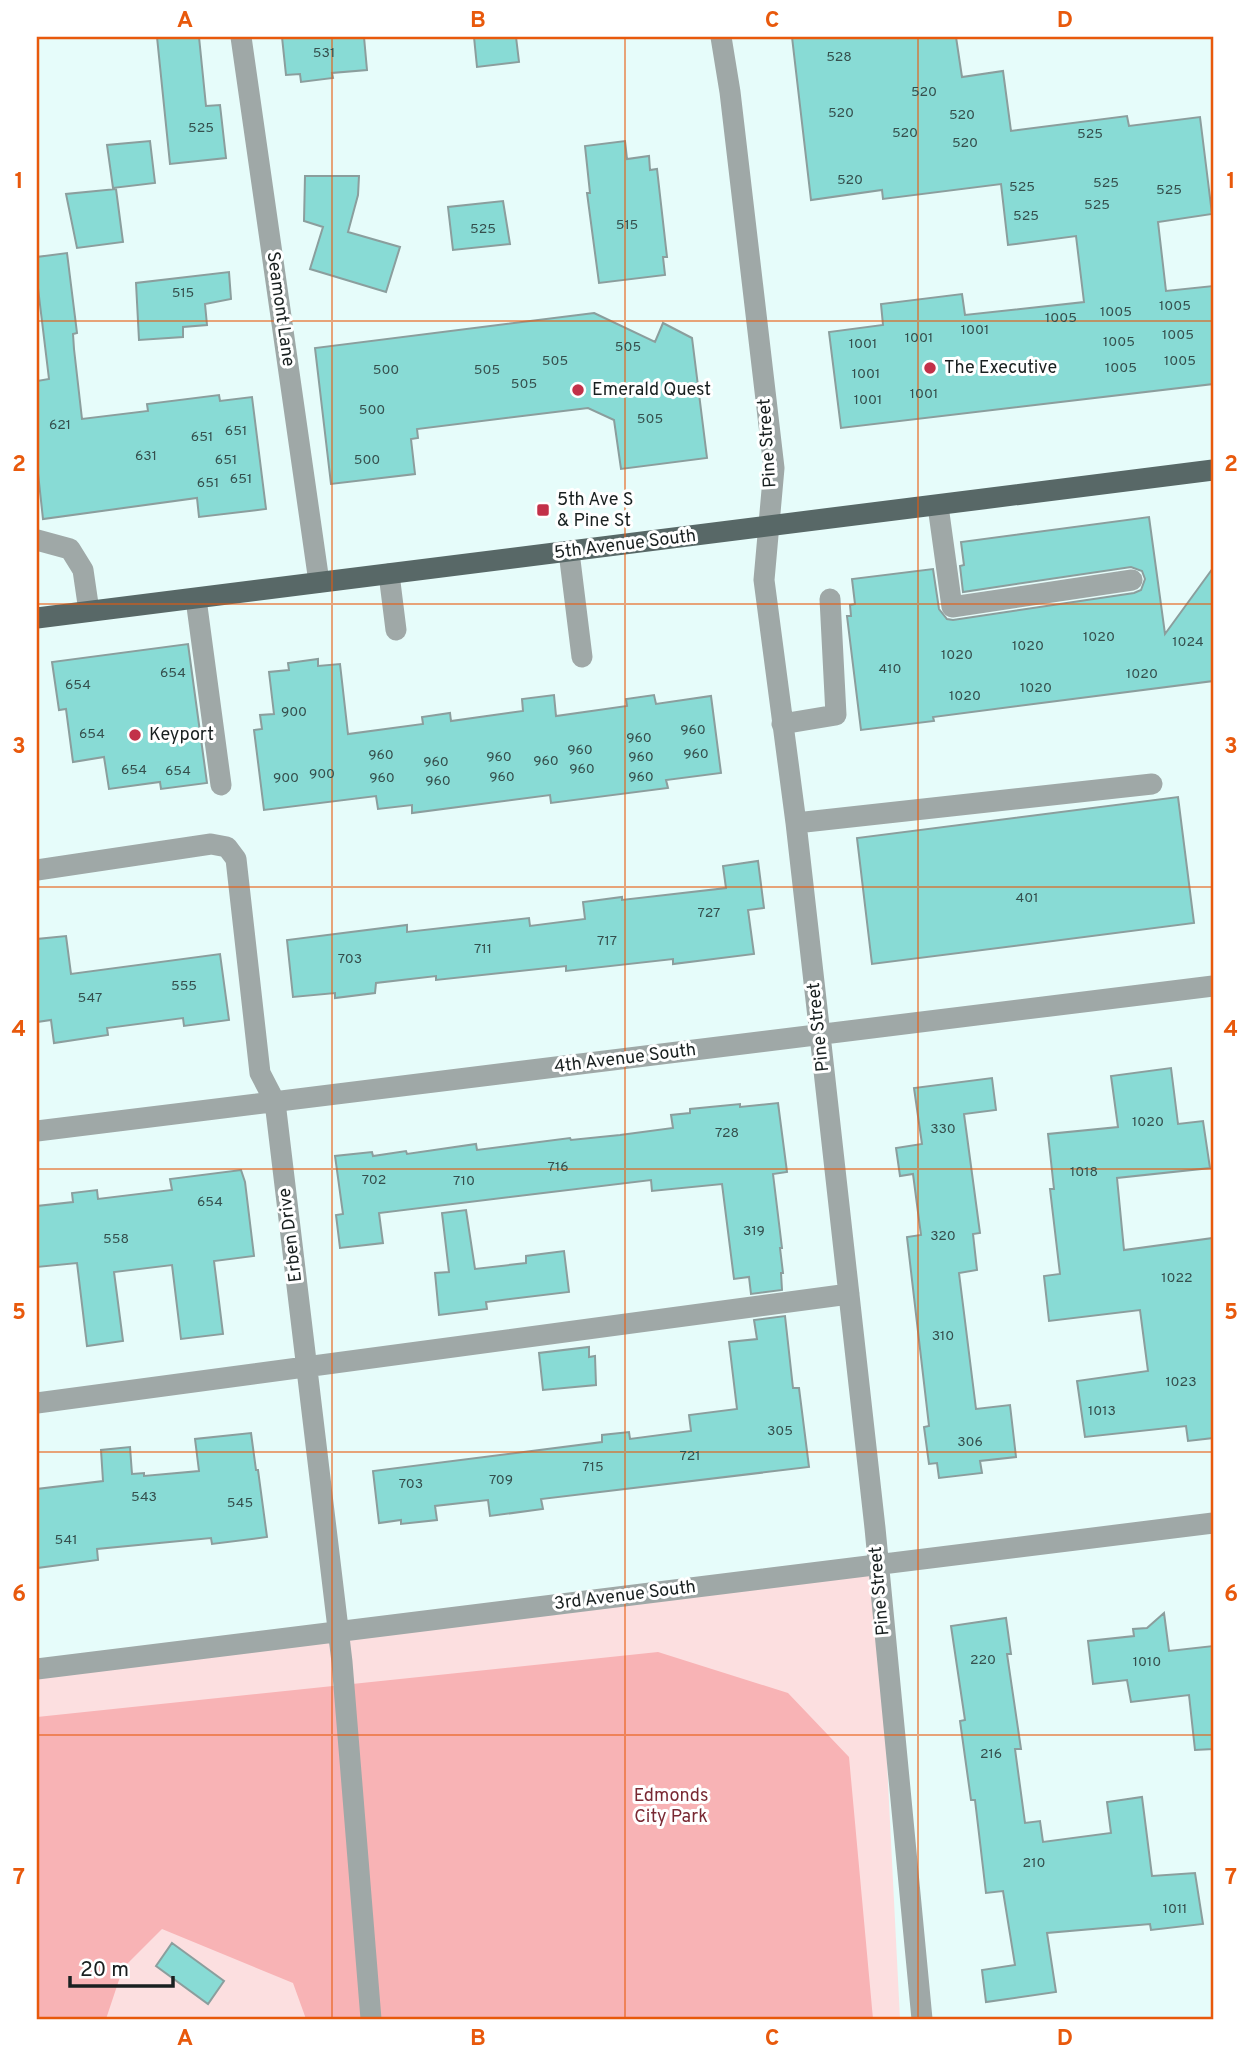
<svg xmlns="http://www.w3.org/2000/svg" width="1250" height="2056" viewBox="0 0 1250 2056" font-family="Overpass,sans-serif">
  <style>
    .green { fill: #fcdfe0 }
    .forest { fill: #f8b3b5 }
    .building { fill: #88dbd5; stroke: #8b9e9d; stroke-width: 2 }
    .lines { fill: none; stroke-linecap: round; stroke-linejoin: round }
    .minor { stroke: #9fa8a7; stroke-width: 21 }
    .major { stroke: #586867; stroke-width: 21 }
    .grid { fill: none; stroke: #e8590c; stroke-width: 2; stroke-opacity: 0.55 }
    .poi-dot { fill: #c23149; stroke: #fff; stroke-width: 2.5 }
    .labels { text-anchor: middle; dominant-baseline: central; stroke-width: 6; stroke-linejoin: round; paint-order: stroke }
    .number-label { font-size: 14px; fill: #354f4d }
    .street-label { font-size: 18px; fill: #192020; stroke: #fff }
    .poi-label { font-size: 18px; fill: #192020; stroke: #fff; text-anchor: start }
    .park-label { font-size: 18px; fill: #792933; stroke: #fff }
    .neatline { fill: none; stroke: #e8590c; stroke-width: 2.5 }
    .grid-label { font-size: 23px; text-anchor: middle; font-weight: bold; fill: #e8590c }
  </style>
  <rect width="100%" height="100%" fill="#e6fcfa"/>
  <path class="green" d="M877,1566L900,2019H37V1670Z"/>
  <path class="forest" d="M658,1652L788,1693L849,1757L873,2019H306L293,1983L162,1929L123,1968L106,2019H37V1717Z"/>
  <path class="building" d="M157,37H199L206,106L220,105L226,158L170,164Z
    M282,37H364L367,70L332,73L333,78L301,82L300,74L286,75Z
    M474,37H516L519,62L477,67Z
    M792,37H956L962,77L1003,71L1011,131L1127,116L1129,126L1200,117L1212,214L1158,222L1166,291L1213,286V384L841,428L829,332L883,325L881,304L962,294L965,315L1084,302L1076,236L1008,245L1001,184L883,199L882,190L811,200Z
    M150,141L155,183L113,188L107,145Z
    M625,141L627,159L649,156L650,170L657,169L667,257H663L665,275L599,283L587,193H590L585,146Z
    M305,176H359L358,195L348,232L400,247L386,292L310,269L323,227L304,221Z
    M116,189L123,242L77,248L66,194Z
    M503,201L510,244L453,250L448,207Z
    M67,253L77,333L73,334L74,349L82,419L148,411L147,404L219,395L220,401L252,397L266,509L199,517L197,498L43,519L37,464V381L49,379L37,280V257Z
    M229,272L231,299L205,304L207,325L183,327V337L139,340L136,283Z
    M594,313L655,342L663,323L692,338L707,458L621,469L614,420L588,408L417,429L418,438L411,439L415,474L331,484L315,348Z
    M1149,517L1165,634L1213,568V681L933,717L934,721L861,730L847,616H851L850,605L855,604L852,579L933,569L939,609L947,619L953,620L1134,593L1141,590L1145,579L1142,571L1131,567L963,592L960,566L964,565L961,542Z
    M188,644L207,783L161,789L160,782L109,789L104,757L73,762L66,709L59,710L52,662Z
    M318,659V666L340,664L348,734L423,724L422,717L450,713L451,721L523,711L522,699L554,695L556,716L627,706L626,699L654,695L656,704L711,696L721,773L666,780L668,788L551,803L550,795L412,813V805L378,809L376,796L264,810L254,730L262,729L260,715L274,714L269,672L289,670L288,663Z
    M1178,797L1194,923L872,964L857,838Z
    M758,861L764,908L748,910L754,954L673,964V959L566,971V966L436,980V976L376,983L375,993L335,998V993L293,997L287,940L407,925V932L529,918L530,926L585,919L583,902L622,897V900L726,888L723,866Z
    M66,936L71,974L220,954L229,1020L184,1026L183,1018L107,1028L108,1035L54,1043L51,1020L37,1022V939Z
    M1171,1068L1178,1124L1203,1121L1210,1168L1117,1178L1124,1250L1213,1238V1438L1188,1441L1186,1426L1085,1437L1077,1381L1148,1371L1140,1310L1049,1321L1044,1276L1060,1274L1050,1189H1054L1048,1134L1118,1127L1111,1076Z
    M992,1078L996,1110L964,1114L980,1233L973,1234L977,1270L959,1273L976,1409L1010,1405L1016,1457L980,1461L982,1473L939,1478L937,1463L929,1464L924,1427L929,1426L907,1237L921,1235L913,1174L900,1176L896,1148L922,1144L914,1088Z
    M778,1103L787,1172L773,1174L782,1248H780L783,1273H781L782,1290L751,1294L749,1277L734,1279L722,1184L652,1191L651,1180L379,1213L383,1243L340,1248L336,1215L343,1214L335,1156L372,1152L373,1156L406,1151L407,1154L476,1144L477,1150L570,1138L571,1140L620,1135L673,1128L671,1115L690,1113V1109L740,1104V1107Z
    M241,1170L245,1182L254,1256L214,1261L223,1334L181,1339L172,1265L114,1272L123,1341L87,1346L77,1263L37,1267V1206L73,1202L72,1193L97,1190L98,1199L172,1190L170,1179Z
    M466,1210L475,1269L526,1263V1256L564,1251L569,1292L486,1302L487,1309L439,1315L435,1273L449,1272L442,1213Z
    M785,1316L793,1388H799L809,1467L541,1499L543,1509L490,1516L488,1500L435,1506L437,1520L401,1524V1520L379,1523L373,1471L602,1442V1435L629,1432L630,1439L691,1431L689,1415L737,1409L729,1342L757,1339L754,1320Z
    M589,1347V1357L595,1356L596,1385L543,1390L539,1353Z
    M251,1433L256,1470H258L267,1537L212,1544L211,1538L97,1549L98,1560L37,1568V1489L103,1481L101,1450L130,1447L132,1474L144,1473V1476L199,1471L195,1439Z
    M1164,1613L1169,1651L1213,1646V1749L1195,1750L1189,1695L1131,1702L1127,1680L1093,1684L1088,1641L1134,1636L1133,1629L1147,1628Z
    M1006,1618L1011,1654H1007L1021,1749H1015L1025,1823L1040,1821L1043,1842L1111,1833L1107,1802L1142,1797L1152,1876L1195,1873L1203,1924L1151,1930L1150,1924L1047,1933L1056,1992L986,2002L982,1970L1015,1965L1003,1891L986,1893L975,1800H971L960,1721L965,1720L951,1626Z
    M172,1943L224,1981L208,2004L156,1966Z"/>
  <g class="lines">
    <path class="minor" d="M241,37L319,582
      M721,37L730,92L774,468L764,580L796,823L820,1035L875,1528L922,2019
      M938,506L952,607L1132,580
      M37,540L70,549L83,570L89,611
      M569,552L582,657
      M389,574L396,630
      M196,599L221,785
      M782,724L836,715L830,599
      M796,823L1152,784
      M37,870L211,844L227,847L236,859L260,1073L275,1102L342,1662L371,2019
      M37,1131L1213,986
      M37,1403L849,1294
      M37,1669L1213,1523"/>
    <path class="major" d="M37,618L1213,470"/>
  </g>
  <path class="grid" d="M332,37V2019M625,37V2019M918,37V2019M37,321H1213M37,604H1213M37,887H1213M37,1169H1213M37,1452H1213M37,1735H1213"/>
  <g class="poi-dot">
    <circle cx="930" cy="368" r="7"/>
    <circle cx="578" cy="390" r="7"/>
    <rect x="536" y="503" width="14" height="14" rx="3.5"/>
    <circle cx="135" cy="735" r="7"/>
  </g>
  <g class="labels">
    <g class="number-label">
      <text x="324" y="53">531</text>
      <text x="839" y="57">528</text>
      <text x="924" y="92">520</text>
      <text x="841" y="113">520</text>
      <text x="962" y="115">520</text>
      <text x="201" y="128">525</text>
      <text x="905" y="133">520</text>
      <text x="1090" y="134">525</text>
      <text x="965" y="143">520</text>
      <text x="850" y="180">520</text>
      <text x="1106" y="183">525</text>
      <text x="1022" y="187">525</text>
      <text x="1169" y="190">525</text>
      <text x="1097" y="205">525</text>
      <text x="1026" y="216">525</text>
      <text x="627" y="225">515</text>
      <text x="483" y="229">525</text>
      <text x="183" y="293">515</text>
      <text x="1175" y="306">1005</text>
      <text x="1116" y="312">1005</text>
      <text x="1061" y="318">1005</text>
      <text x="975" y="330">1001</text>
      <text x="1178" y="335">1005</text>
      <text x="919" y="338">1001</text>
      <text x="1119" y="342">1005</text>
      <text x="863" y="344">1001</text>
      <text x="628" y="347">505</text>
      <text x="555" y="361">505</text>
      <text x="1180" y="361">1005</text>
      <text x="1121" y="368">1005</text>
      <text x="386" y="370">500</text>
      <text x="487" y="370">505</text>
      <text x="866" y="374">1001</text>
      <text x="524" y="384">505</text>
      <text x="924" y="394">1001</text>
      <text x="868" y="400">1001</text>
      <text x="372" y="410">500</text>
      <text x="650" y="419">505</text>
      <text x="60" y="425">621</text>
      <text x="236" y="431">651</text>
      <text x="202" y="437">651</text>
      <text x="146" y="456">631</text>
      <text x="226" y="460">651</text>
      <text x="367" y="460">500</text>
      <text x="241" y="479">651</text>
      <text x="208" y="483">651</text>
      <text x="1099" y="637">1020</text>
      <text x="1188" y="642">1024</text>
      <text x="1028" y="646">1020</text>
      <text x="957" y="655">1020</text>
      <text x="890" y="669">410</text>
      <text x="173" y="673">654</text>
      <text x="1142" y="674">1020</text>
      <text x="78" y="685">654</text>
      <text x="1036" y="688">1020</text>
      <text x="965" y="696">1020</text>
      <text x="294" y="712">900</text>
      <text x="693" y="730">960</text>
      <text x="92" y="734">654</text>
      <text x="639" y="738">960</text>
      <text x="580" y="750">960</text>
      <text x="696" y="754">960</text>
      <text x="381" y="755">960</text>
      <text x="499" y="757">960</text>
      <text x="641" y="757">960</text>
      <text x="546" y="761">960</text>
      <text x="436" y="762">960</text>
      <text x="582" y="769">960</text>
      <text x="134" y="770">654</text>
      <text x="178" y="771">654</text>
      <text x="322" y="774">900</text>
      <text x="502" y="777">960</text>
      <text x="641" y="777">960</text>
      <text x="286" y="778">900</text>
      <text x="382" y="778">960</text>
      <text x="438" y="781">960</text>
      <text x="1027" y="898">401</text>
      <text x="709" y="913">727</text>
      <text x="607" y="941">717</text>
      <text x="483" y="949">711</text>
      <text x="350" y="959">703</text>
      <text x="184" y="986">555</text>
      <text x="90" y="998">547</text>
      <text x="1148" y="1122">1020</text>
      <text x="943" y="1129">330</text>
      <text x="727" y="1133">728</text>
      <text x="558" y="1167">716</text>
      <text x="1084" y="1172">1018</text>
      <text x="374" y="1180">702</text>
      <text x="464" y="1181">710</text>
      <text x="210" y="1202">654</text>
      <text x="754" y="1231">319</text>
      <text x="943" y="1236">320</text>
      <text x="116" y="1239">558</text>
      <text x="1177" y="1278">1022</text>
      <text x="943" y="1336">310</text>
      <text x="1181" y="1382">1023</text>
      <text x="1102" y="1411">1013</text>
      <text x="780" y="1431">305</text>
      <text x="970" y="1442">306</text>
      <text x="690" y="1456">721</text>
      <text x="593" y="1467">715</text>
      <text x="501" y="1480">709</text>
      <text x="411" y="1484">703</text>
      <text x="144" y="1497">543</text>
      <text x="240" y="1503">545</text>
      <text x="66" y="1540">541</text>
      <text x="983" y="1660">220</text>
      <text x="1147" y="1662">1010</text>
      <text x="991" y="1754">216</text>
      <text x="1034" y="1863">210</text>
      <text x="1175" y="1909">1011</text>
    </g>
    <g class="street-label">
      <text transform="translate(280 309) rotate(82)">Seamont Lane</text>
      <text transform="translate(768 443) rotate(-94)">Pine Street</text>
      <text transform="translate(625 545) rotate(-7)">5th Avenue South</text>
      <text transform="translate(819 1027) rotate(-96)">Pine Street</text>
      <text transform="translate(625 1059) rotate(-7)">4th Avenue South</text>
      <text transform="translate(291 1235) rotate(-97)">Erben Drive</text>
      <text transform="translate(880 1591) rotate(-95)">Pine Street</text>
      <text transform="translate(625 1596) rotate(-7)">3rd Avenue South</text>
    </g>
    <g class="poi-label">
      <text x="944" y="368">The Executive</text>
      <text x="592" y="390">Emerald Quest</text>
      <text x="557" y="500">5th Ave S<tspan x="557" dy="21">&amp; Pine St</tspan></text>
      <text x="149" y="735">Keyport</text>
    </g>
    <g class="park-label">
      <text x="671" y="1796">Edmonds<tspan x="671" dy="21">City Park</tspan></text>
    </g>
  </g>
  <rect width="1250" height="2056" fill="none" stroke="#ffffff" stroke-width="77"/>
  <path d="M70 1976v10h103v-10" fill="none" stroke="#192020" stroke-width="3.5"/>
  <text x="80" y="1976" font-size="21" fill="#192020" stroke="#ffffff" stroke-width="5" paint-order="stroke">20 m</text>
  <rect x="38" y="38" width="1174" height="1980" class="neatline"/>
  <g class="grid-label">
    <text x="185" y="27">A</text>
    <text x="478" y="27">B</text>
    <text x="772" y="27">C</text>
    <text x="1065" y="27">D</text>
    <text x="19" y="188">1</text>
    <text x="1231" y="188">1</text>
    <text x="19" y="471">2</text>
    <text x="1231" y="471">2</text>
    <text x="19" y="753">3</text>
    <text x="1231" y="753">3</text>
    <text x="19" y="1036">4</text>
    <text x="1231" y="1036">4</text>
    <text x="19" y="1319">5</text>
    <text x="1231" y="1319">5</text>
    <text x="19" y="1601">6</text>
    <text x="1231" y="1601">6</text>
    <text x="19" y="1884">7</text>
    <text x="1231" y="1884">7</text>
    <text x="185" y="2045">A</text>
    <text x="478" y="2045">B</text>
    <text x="772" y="2045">C</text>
    <text x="1065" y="2045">D</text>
  </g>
</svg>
